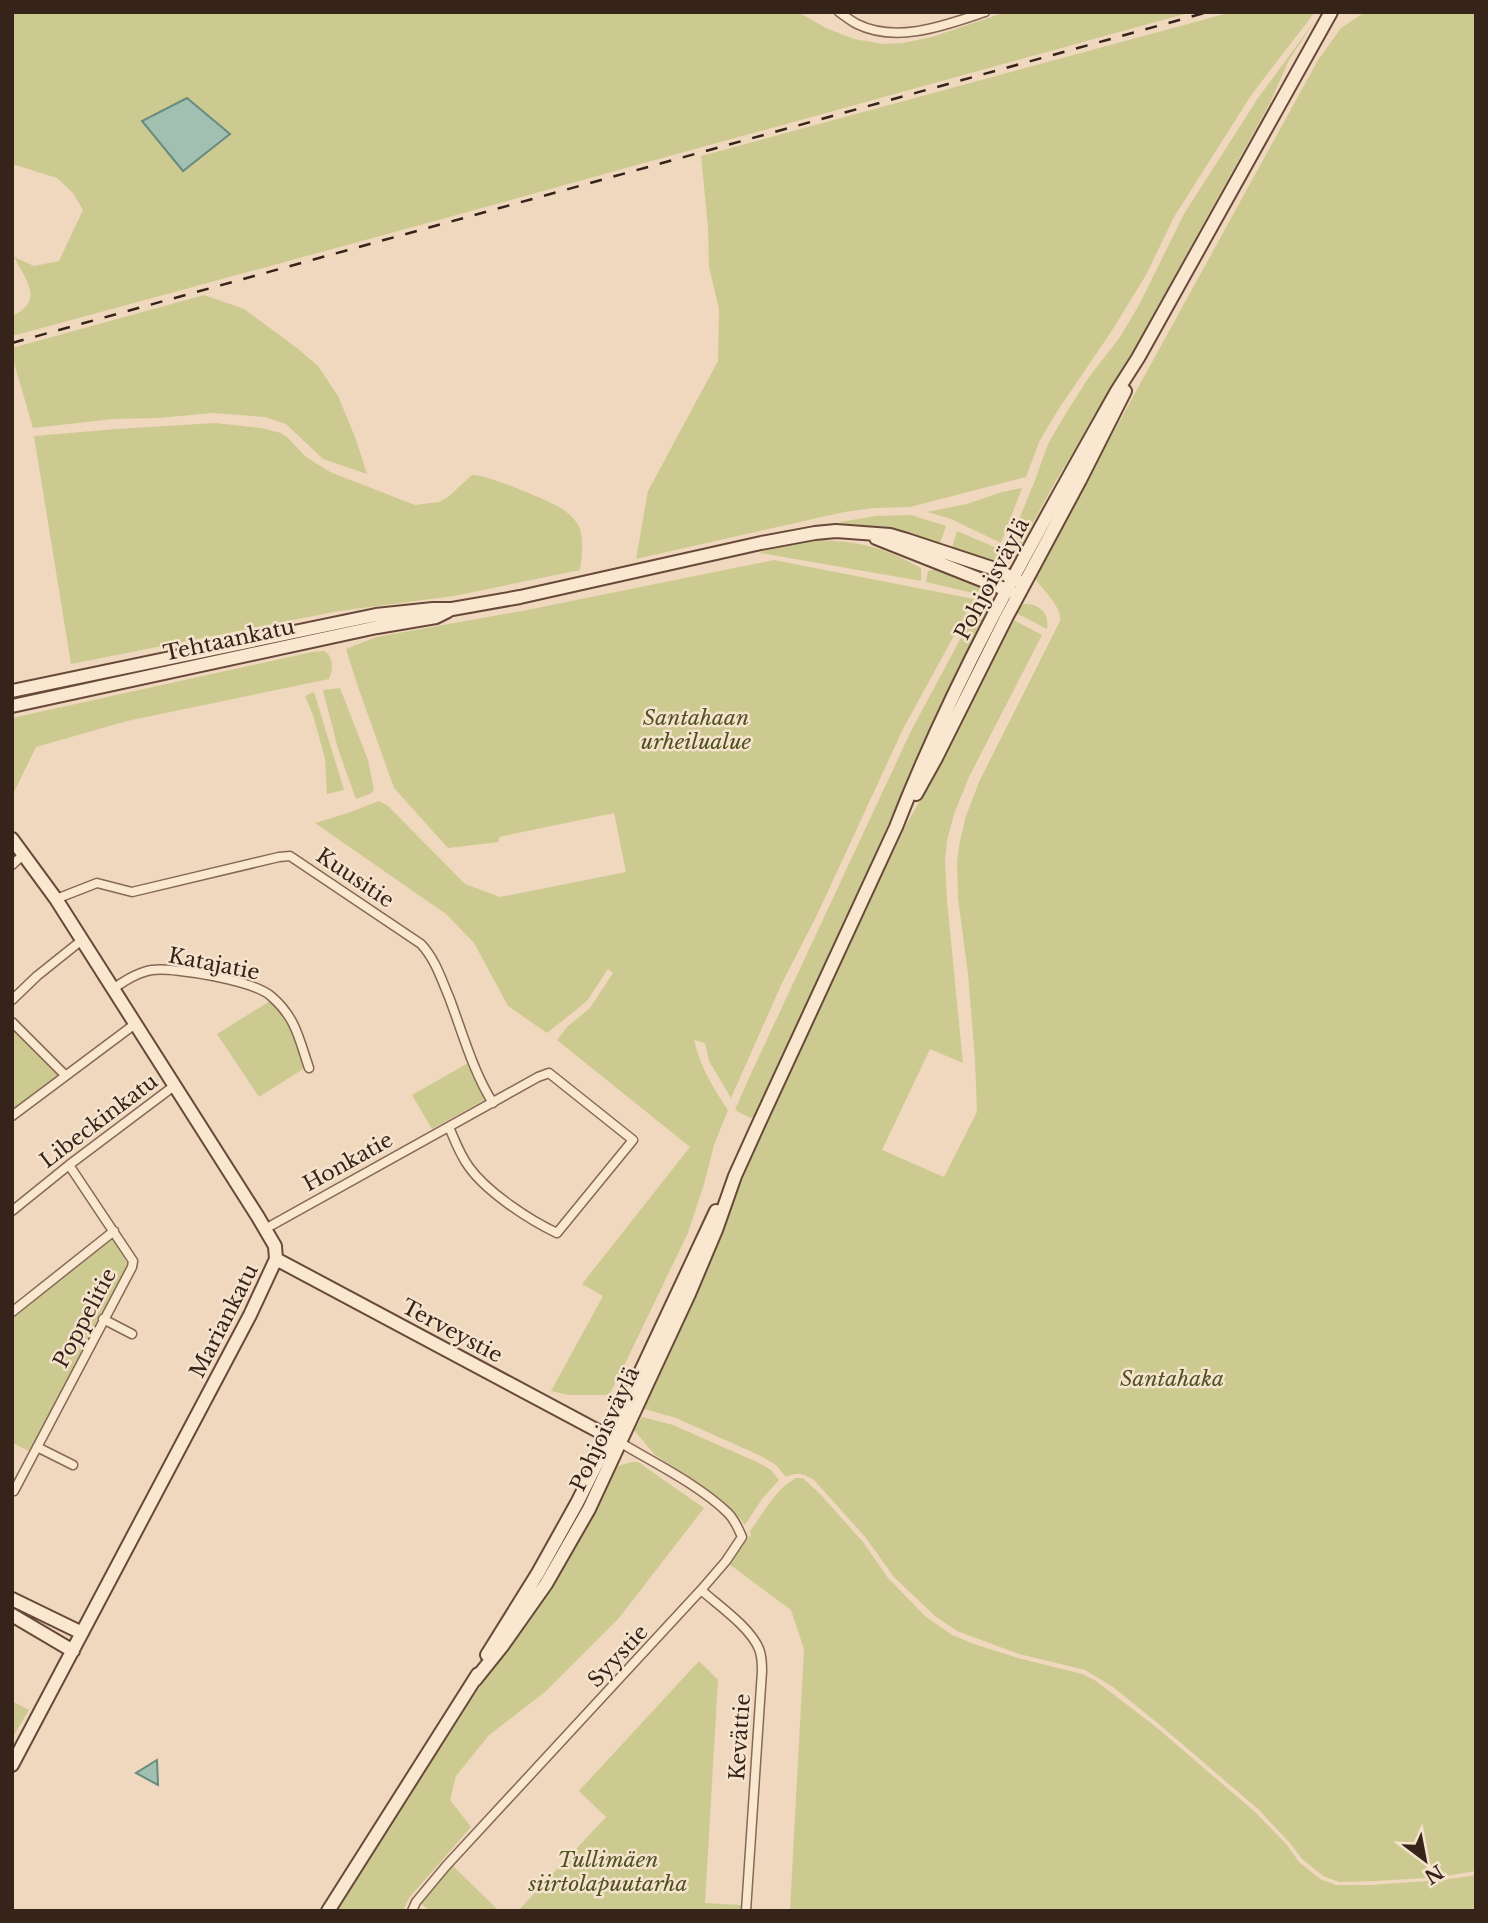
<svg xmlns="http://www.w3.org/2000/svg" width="1488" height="1923" viewBox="0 0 1488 1923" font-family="'Libre Baskerville',serif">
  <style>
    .green { fill: #cdca91 }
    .water { fill: #a1c0b2; stroke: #688d7e; stroke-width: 2 }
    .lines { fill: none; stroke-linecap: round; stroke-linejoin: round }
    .street-casing { stroke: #876856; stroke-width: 11 }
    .secondary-casing { stroke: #684939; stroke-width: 16 }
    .street { stroke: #f9e7d0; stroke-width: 8 }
    .secondary { stroke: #f9e7d0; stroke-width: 12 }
    .rail { stroke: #36241b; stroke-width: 2.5; stroke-dasharray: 12 12; stroke-linecap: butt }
    .labels { text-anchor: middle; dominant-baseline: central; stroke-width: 5; stroke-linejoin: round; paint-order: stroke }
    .street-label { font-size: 21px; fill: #36241b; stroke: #f6e3cd }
    .park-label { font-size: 21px; font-style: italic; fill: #4e5321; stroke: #f6e3cd }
  </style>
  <rect width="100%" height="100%" fill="#efd8bd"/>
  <path class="green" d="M12,12H798L826,28L854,39L883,44L903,43L932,37L1006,12H1192C799,120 406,230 12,336V316C45,301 26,280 14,257L34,266L59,261L83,210L73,193L57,178L12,164Z
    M1232,12H1315L1252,94L1174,217L1146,275L1111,332L1058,410L1040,440L1026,477L910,507L874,508L844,512L636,559L648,491L718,361L719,309L709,267L708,227L701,156Z
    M1365,12H1476V1871L1440,1877L1376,1881L1339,1882L1323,1876L1302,1859L1290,1843L1258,1809L1160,1725L1113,1687L1085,1670L1019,1654L957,1631L935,1616L894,1577L866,1538L814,1480C804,1474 797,1471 786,1477L776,1465L761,1456L676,1418L644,1409L692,1305L766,1121L906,825L937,771L1012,619L1042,635L969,777L954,814L947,841L945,862L947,901L963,1063L930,1049L882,1150L944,1177L977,1112L975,1060L968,974L958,898L957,861L960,841L966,816L979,782L1060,621C1063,608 1042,589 1034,577L1318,60L1341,28Z
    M1314,22L1289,60L1270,103L1107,398L1054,484L1014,558L1007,564L1000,565L1034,483L1048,444L1066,413L1089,377L1120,337L1139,305L1184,214L1258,98Z
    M204,295L244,309L297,348L318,366L338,396L355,437L367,474L323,459L286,424L265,417L213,413L158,418L113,419L33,428L12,356V348Z
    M215,423L261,428L281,433L288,438L306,457L330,472L415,505L439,502L448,497L472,475C484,473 546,500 559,507C566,511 575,519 579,526C584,539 582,557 580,570L454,596L339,611L71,664L34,436L117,429Z
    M1022,488L1001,543L951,519L927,512L967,504L1002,492Z
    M911,515L946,526L940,543L880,527L841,523L840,522L876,516Z
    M957,531L999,549L993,564L952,548Z
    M820,540C863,542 883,547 921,568V581L760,553L767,548Z
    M774,560L974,599L903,729L817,915L782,983L731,1098L709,1061L705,1043L694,1040C700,1066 713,1088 728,1110L714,1145L704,1184L688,1233L619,1376L609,1395H569L551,1391L603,1296L582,1284L690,1147L557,1040L568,1026L590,1008L613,973L608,969L587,1001L547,1033L508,1006L474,943L446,914L315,823L348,813L379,801L388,806L465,884L500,897L626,872L614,813L499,837V842L448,848L394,788L357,684L346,649L376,637L527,610Z
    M936,569L951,571L983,584L977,594L926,582L928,571Z
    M982,602L991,606L892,816L759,1109L754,1117L750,1118L735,1110L748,1080L911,731L978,606Z
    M1023,604C1039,603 1050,613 1047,629L1014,612L1018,607Z
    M325,651C334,659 333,669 329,679L127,721L36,747L12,796V718L312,652Z
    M340,688L368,760L374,790L370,794L356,799L338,749L323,690Z
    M314,692L344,790L327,794L325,759L313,715L305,696Z
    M270,1001L287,1019L291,1026L306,1067L259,1097L217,1034Z
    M12,1027L59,1075L12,1111Z
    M470,1062L486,1099L432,1129L412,1095Z
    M112,1238L127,1263L124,1273L31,1452L12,1443V1318L66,1272Z
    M642,1417L673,1425L757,1462L771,1470L779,1480L762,1499L745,1525L733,1510L710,1492L655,1455L634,1430Z
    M632,1462H638L704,1508L619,1618L545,1692L489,1735L456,1776L450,1800L471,1827L409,1898L403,1911H336L473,1697L571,1553L614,1471L618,1466Z
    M796,1478H803L821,1495L863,1542L888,1578L925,1616L952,1635L974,1644L1018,1658L1082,1674L1096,1681L1156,1727L1255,1812L1287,1845L1299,1862L1320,1879L1336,1885H1371L1442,1880L1476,1875V1911H518L606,1817L579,1791L699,1661L718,1680L705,1903L742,1905L751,1909L790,1910L804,1649L791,1610L729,1564L740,1547L751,1535L750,1531C765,1512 774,1490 796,1478Z
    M12,1701L29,1710L12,1738Z
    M453,1866L499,1911H431L420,1903Z"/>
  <path class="water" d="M187,98L230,134L183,171L142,121Z
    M157,1760L158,1785L136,1773Z"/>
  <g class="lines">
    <g class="street-casing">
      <path id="street" d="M839,12C845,16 851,21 857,24C897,44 946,25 985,12
        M12,865L23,855
        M56,899L97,883L132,892L279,857L290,856L421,944C435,959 441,978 449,997C462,1031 473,1072 493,1103
        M113,989C124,981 138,972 152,970C175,967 256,981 272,997C296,1018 299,1039 309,1068
        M12,1000L37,976L82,940
        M12,1022L65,1075
        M12,1116L135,1024
        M12,1211L69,1165L174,1086
        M265,1229L538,1077L549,1073L633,1140L557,1233C529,1220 487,1192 469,1167C460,1155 455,1141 449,1127
        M12,1312L114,1231
        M103,1319L132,1334
        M37,1447L73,1465
        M12,1490L14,1491L132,1267L133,1261L69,1165
        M701,1590C718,1605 751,1628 759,1649C762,1656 762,1664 762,1671L746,1911
        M412,1911L416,1902L446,1866L701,1590L726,1561L742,1537C738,1528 735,1520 728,1513C699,1485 656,1464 621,1443"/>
    </g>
    <g class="secondary-casing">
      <path id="secondary" d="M876,538L1012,592
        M12,691L376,615L433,609H452L520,597L761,543L815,533L836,531L890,535L907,540L995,569L1024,584
        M12,706L377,627L436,617L448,611
        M916,794L936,758L1007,616L1080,480L1125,391
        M12,839L56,899L258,1217L275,1246L276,1259L250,1315L12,1765
        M276,1259L615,1440
        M12,1599L82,1633
        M12,1615L73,1651
        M487,1655L538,1573L577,1503L610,1437L716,1211
        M475,1680L503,1645L546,1584L589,1509L689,1294L716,1230L735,1176L759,1123L896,827C955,675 1037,533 1117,391L1138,358L1331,12
        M328,1911L478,1674"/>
    </g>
    <use href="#street" class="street"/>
    <use href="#secondary" class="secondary"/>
    <path class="rail" d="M12,343L1208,12"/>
  </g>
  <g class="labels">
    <g class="street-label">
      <text transform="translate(992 579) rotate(-62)">Pohjoisväylä</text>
      <text transform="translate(229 640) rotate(-12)">Tehtaankatu</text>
      <text transform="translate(355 878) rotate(34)">Kuusitie</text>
      <text transform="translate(214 964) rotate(11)">Katajatie</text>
      <text transform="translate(99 1121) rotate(-37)">Libeckinkatu</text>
      <text transform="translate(348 1162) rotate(-29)">Honkatie</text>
      <text transform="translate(85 1318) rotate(-62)">Poppelitie</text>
      <text transform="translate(224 1321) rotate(-63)">Mariankatu</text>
      <text transform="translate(452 1331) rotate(28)">Terveystie</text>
      <text transform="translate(605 1429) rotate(-65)">Pohjoisväylä</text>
      <text transform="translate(618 1656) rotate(-47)">Syystie</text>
      <text transform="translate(740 1737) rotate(-86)">Kevättie</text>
    </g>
    <g class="park-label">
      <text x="696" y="718">Santahaan<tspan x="696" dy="24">urheilualue</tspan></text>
      <text x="1172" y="1379">Santahaka</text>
      <text x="608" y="1860">Tullimäen<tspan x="608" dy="24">siirtolapuutarha</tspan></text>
    </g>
  </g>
  <rect width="1488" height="1923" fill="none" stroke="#36241b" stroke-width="28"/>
  <g transform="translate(1425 1860) rotate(148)" stroke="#f6e3cd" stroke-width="5" paint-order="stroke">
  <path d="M0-5L12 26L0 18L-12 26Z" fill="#36241b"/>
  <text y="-10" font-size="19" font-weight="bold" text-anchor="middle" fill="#36241b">N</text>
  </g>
</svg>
